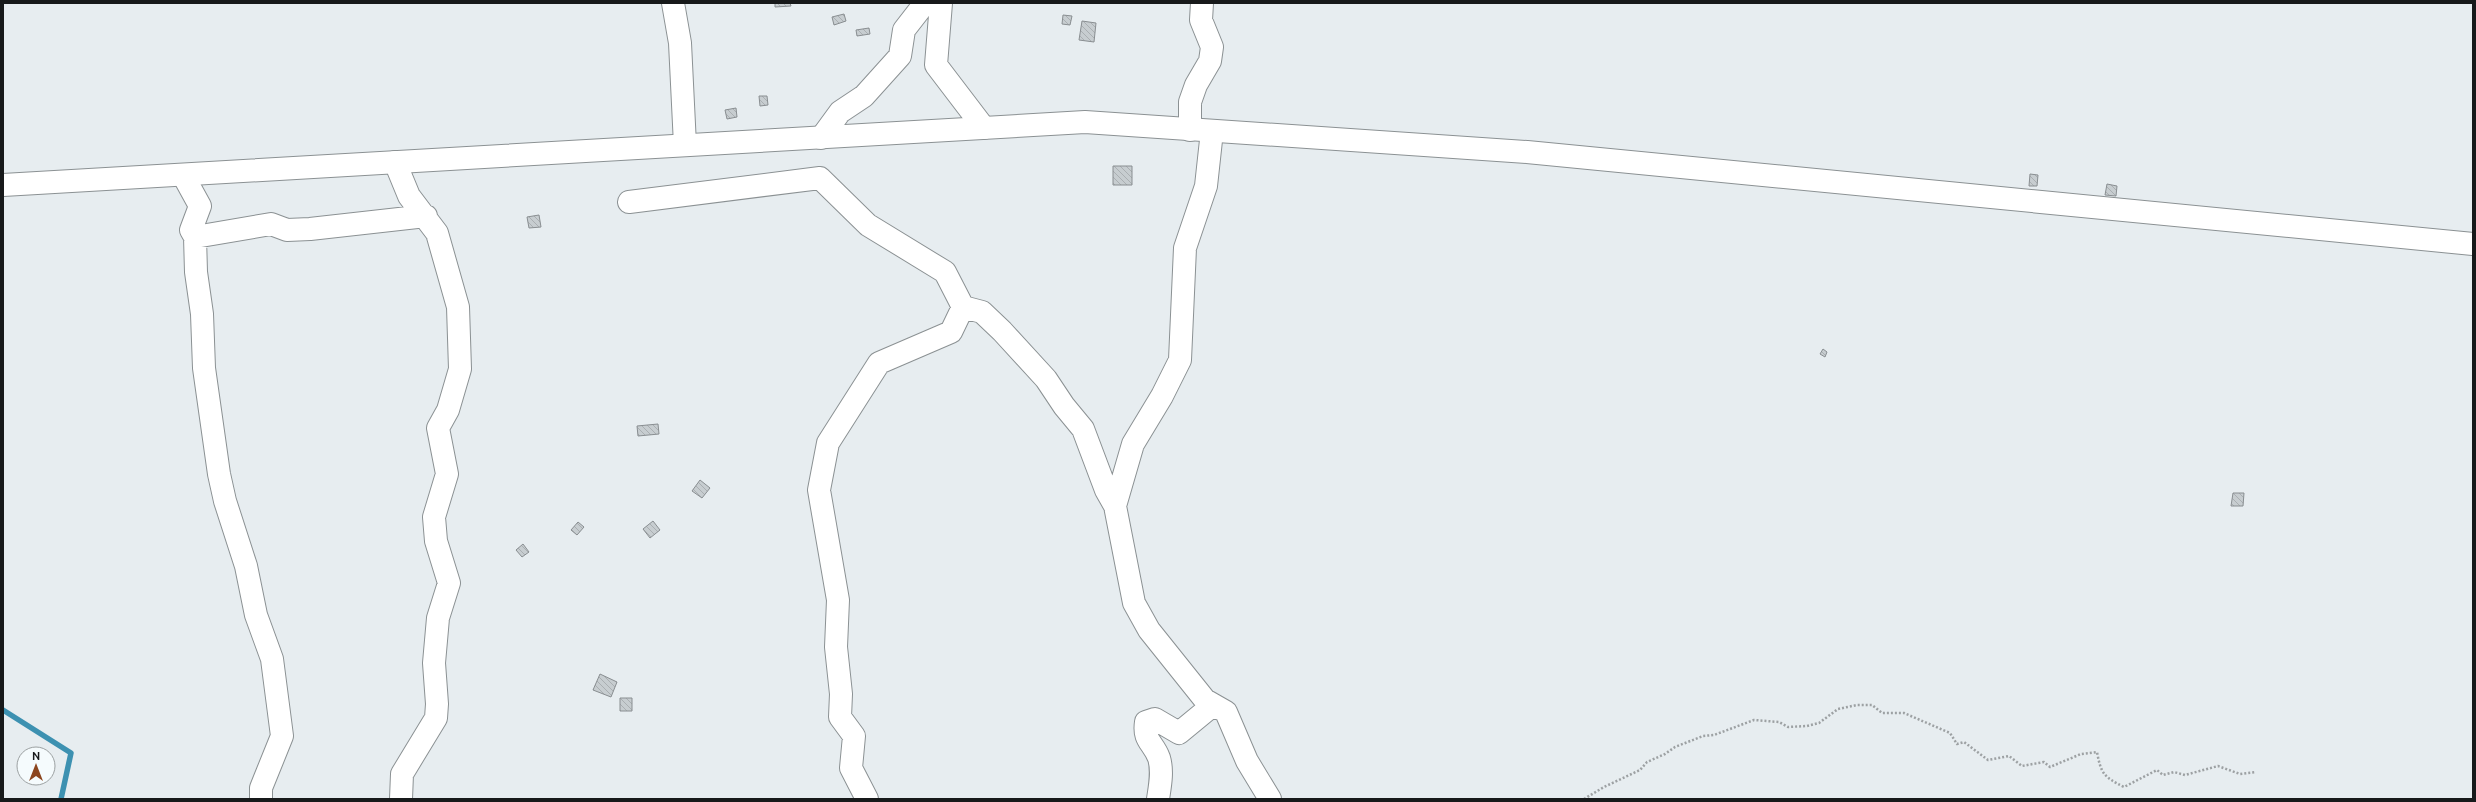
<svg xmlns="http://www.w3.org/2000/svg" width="2476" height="802" viewBox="0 0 2476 802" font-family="Ubuntu,sans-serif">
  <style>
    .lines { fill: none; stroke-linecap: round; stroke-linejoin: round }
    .stream { stroke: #3d91b1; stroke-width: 5.5 }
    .building { fill: url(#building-back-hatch); stroke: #898e91 }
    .minor-casing { stroke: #8b9193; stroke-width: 24 }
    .highway-casing { stroke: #8b9193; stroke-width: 24 }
    .path { stroke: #9da1a3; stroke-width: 2.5; stroke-dasharray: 2 2; stroke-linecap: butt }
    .minor { stroke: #fff; stroke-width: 22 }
    .highway { stroke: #fff; stroke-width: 22 }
  </style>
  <defs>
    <pattern id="building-back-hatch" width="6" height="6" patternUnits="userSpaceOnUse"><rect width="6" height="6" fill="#c7cdd0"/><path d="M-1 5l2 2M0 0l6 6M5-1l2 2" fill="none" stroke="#aaafb2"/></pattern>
  </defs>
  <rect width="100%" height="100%" fill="#e7edf0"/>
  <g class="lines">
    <path class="stream" d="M3,710L71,753L61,799"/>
  </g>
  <path class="building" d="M775,3H790L791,6L775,7Z
    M844,14L846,21L834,25L832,17Z
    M1063,15L1072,16L1070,25L1062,24Z
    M1082,21L1096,23L1094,42L1079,40Z
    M869,28L870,34L857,36L856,30Z
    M759,96H767L768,105L760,106Z
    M736,108L737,117L727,119L725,110Z
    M1113,166H1132V185H1113Z
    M2030,174L2038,175L2037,186H2029Z
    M2107,184L2117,186L2116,196L2105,195Z
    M539,215L541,227L529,228L527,217Z
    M1823,349L1827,352L1825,357L1820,354Z
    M658,424L659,434L638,436L637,426Z
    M700,480L710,488L702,498L692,491Z
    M2233,493H2244L2243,506H2231Z
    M653,521L660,530L650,538L643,529Z
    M578,522L584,527L577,535L571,530Z
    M523,544L529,552L522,557L516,550Z
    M600,674L617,682L611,697L593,690Z
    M620,698H632V711H620Z"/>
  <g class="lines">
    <g class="minor-casing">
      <path id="minor" d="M673,3L680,43L685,145
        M941,3L936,65L984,128
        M1190,130V102L1196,85L1210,61L1212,47L1201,20L1202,3
        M821,138L840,112L864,96L900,56L904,30L925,3
        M395,162L409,196L437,233L458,307L460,369L448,410L438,428L447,474L434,517L436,541L449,583L438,618L434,663L437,704L436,718L402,774L401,799
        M183,175L200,206L191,230L195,237L196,272L202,314L204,368L219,474L225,501L246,566L256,615L272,659L282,736L261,788V799
        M629,202L820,178L868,225L945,272L963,307L982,312L1002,331L1046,379L1064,406L1083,429L1106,490L1115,506L1134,603L1149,630L1205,700L1226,712L1247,761L1270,799
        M195,237L271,224L287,230L310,229L426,216
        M1115,506L1133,444L1162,396L1180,360L1185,248L1206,186L1212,131
        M867,799L851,768L854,736L840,717L841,694L836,647L838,600L819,490L828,443L879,363L951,332L963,307
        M1158,799C1160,786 1163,771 1159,758C1153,742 1143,741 1146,722L1155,719L1179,733L1213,705"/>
    </g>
    <g class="highway-casing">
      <path id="highway" d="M3,185L1085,122L1527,152L2473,244"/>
    </g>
    <path class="path" d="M1584,799L1604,787L1640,770L1647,762L1665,754L1675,747L1703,736L1714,735L1754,720L1779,722L1788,727L1807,726L1819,723L1838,709L1857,705H1872L1882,713H1904L1950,733L1957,744L1964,742L1988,760L2009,756L2022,766L2044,762L2050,767L2081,754L2097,752C2101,774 2104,777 2124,787L2157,770L2163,775L2174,772L2185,775L2218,766L2240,774L2256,772"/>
    <use href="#minor" class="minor"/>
    <use href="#highway" class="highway"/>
  </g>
  <rect width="2476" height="802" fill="none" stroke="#17191a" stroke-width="8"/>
  <g transform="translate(36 766)"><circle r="19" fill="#f5fbfd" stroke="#9ca1a2"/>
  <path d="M0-3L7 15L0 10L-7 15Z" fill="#8b451e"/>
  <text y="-6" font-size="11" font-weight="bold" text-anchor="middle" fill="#17191a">N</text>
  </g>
</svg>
